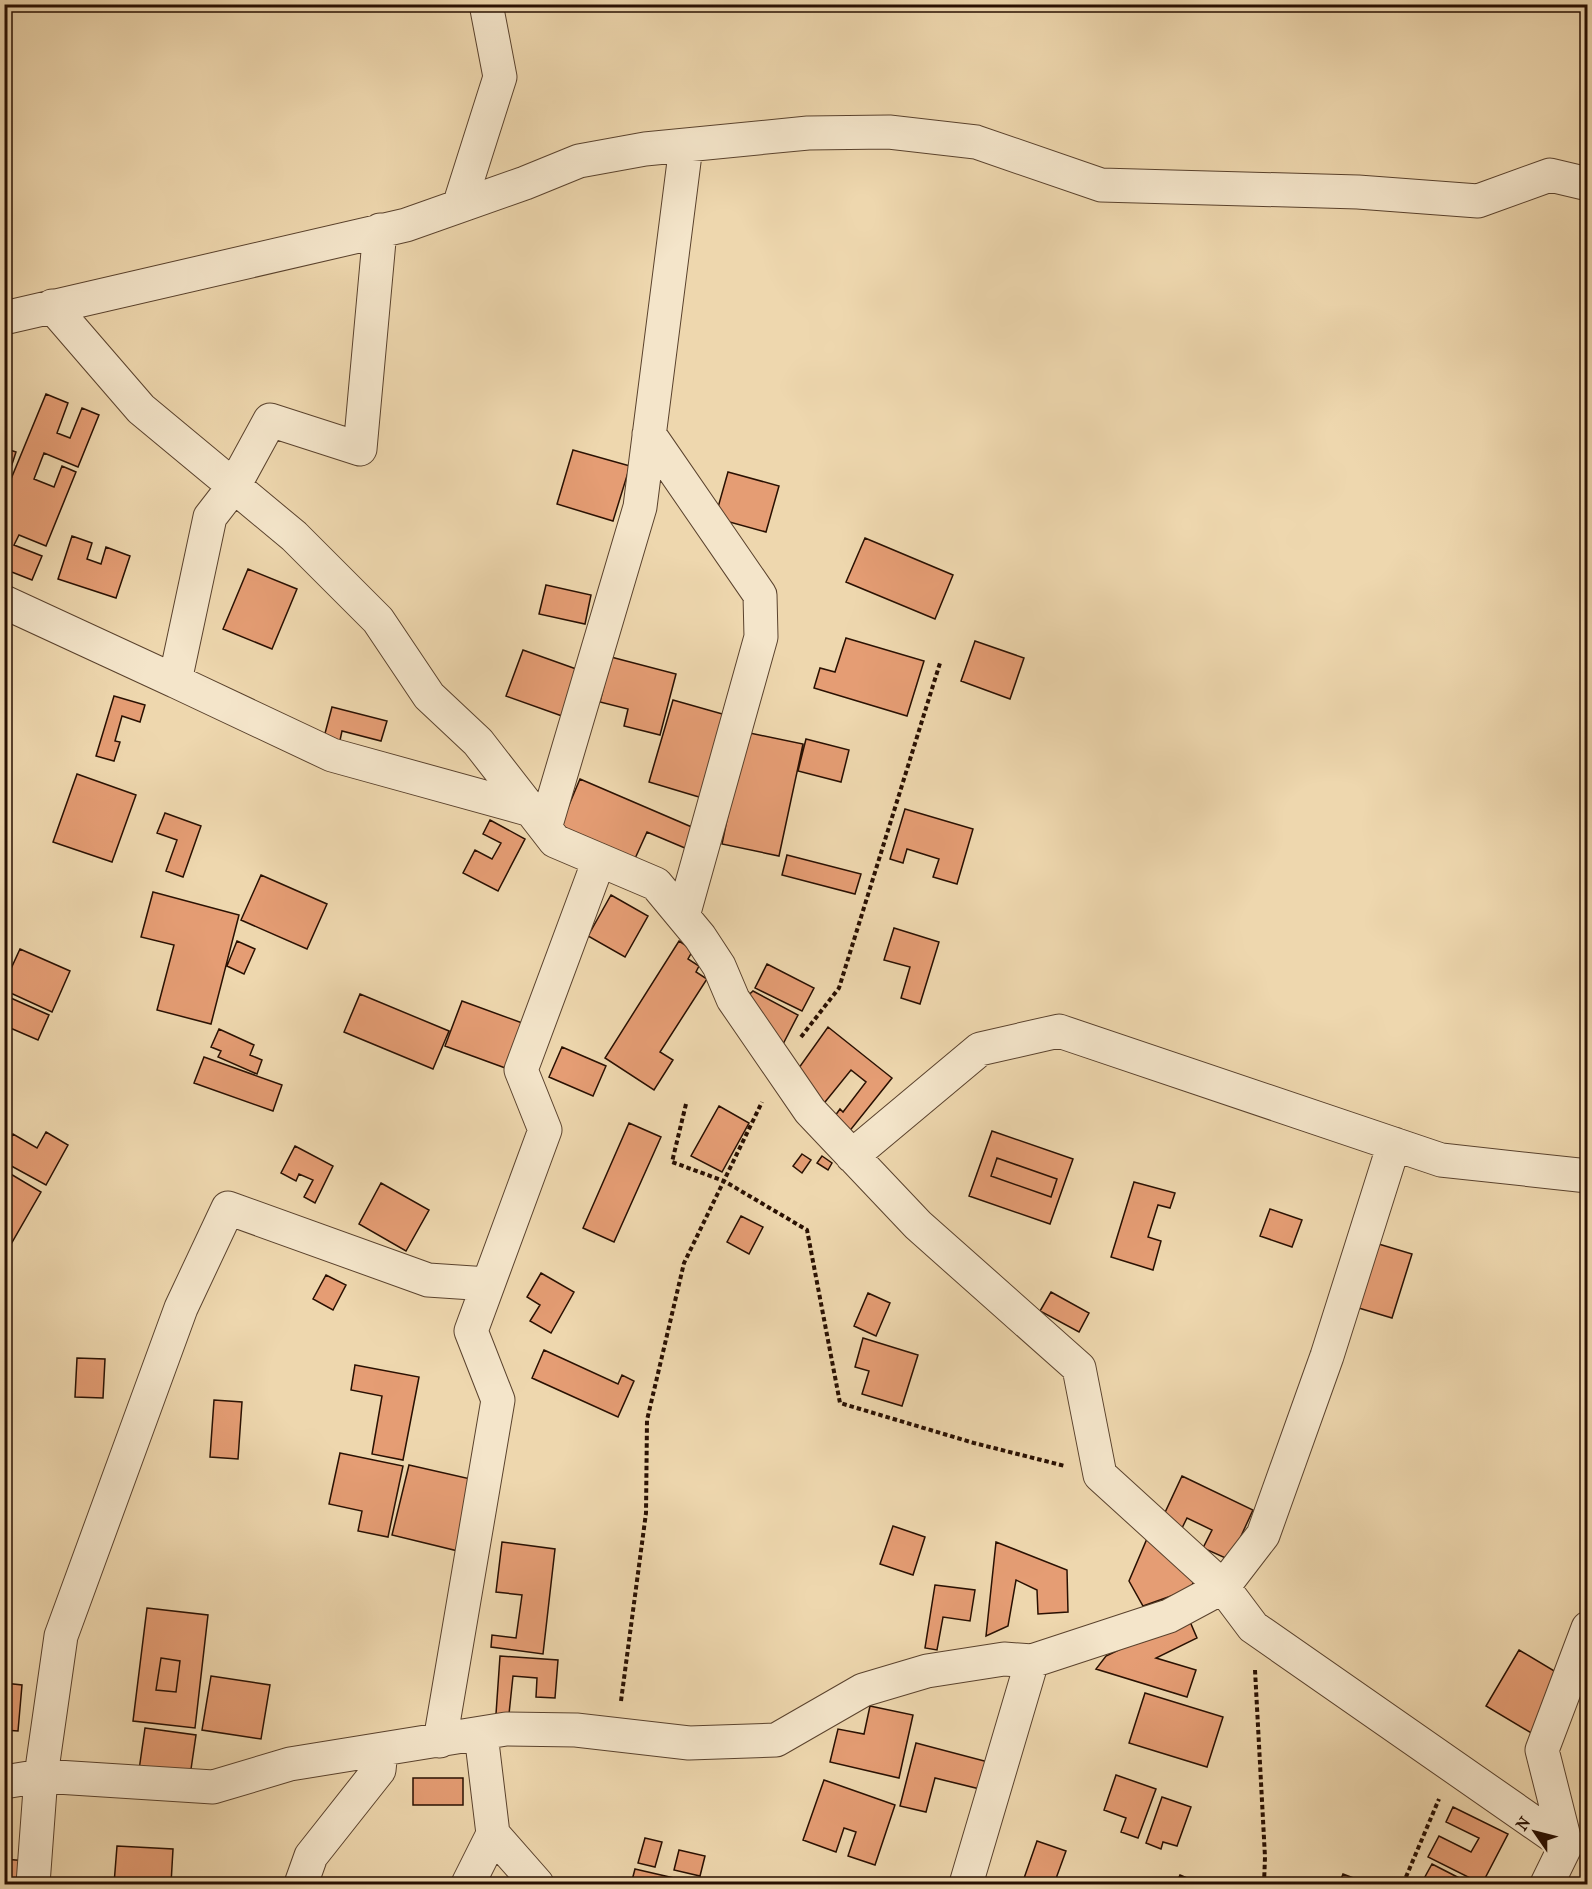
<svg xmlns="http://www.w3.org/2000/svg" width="1592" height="1889" viewBox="0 0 1592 1889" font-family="'IM FELL French Canon',serif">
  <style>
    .building { fill: #e59d74; stroke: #291002; stroke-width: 1.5; fill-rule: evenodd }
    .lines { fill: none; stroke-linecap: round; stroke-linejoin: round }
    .minor-casing { stroke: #5a422d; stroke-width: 35 }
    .path { stroke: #291002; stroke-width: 4; stroke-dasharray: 4.5 3; stroke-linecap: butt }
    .minor { stroke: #f4e5ca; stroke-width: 33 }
  </style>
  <rect width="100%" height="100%" fill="#eed7ae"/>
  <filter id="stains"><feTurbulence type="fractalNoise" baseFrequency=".00333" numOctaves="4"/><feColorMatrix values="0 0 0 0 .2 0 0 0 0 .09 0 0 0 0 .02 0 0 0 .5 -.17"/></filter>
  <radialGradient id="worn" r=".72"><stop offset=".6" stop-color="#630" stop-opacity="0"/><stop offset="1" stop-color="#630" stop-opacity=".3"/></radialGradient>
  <path class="building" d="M46,394L68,403L57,433L70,438L82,408L99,415L78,467L44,453L34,479L54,487L62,466L76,472L46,546L19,535L14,545L42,556L32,580L4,569V496Z
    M4,448L16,452L4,489Z
    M573,450L630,466L613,521L557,504Z
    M728,472L779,486L766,532L715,518Z
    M72,536L92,543L87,559L101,564L106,547L130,556L116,598L58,579Z
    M865,538L953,575L935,619L846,582Z
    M248,569L297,589L272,649L223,629Z
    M546,585L591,595L585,624L539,614Z
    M846,638L924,661L907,716L814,688L820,668L835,672Z
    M975,641L1024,658L1010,699L961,681Z
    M523,650L579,670L562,716L506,696Z
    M611,657L676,674L660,735L624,726L628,709L600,702Z
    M114,696L145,705L140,722L122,716L115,741L120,742L114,761L96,756Z
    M673,700L733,717L709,800L649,782Z
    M332,707L387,721L381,741L342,731L339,745L323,741Z
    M745,732L803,744L779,856L722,844Z
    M806,739L849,750L841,782L798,771Z
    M77,774L136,795L112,862L53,842Z
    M580,779L701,831L692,851L647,832L633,863L558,831Z
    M905,809L973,829L957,884L933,877L939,859L907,849L903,863L890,859Z
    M165,813L201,826L183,877L166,871L177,840L157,833Z
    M490,820L525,839L498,891L463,873L475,850L492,859L501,843L483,834Z
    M787,855L861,874L855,894L782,875Z
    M261,875L327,904L307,949L241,920Z
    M153,892L239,915L211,1024L157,1010L174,945L141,937Z
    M611,895L648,916L625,957L588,936Z
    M894,928L939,942L920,1004L901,998L910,967L884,960Z
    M237,941L255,949L244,974L227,966Z
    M679,941L693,950L688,959L699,966L696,972L707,979L660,1052L673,1060L654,1090L605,1058Z
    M20,949L70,971L52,1012L4,990V984Z
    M767,964L814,988L802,1011L755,988Z
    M753,991L798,1015L780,1050L740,1003Z
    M360,994L449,1031L433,1069L344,1032Z
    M4,995L49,1015L38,1040L8,1027L4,1035Z
    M462,1001L525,1024L508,1069L445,1046Z
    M828,1027L892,1078L848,1133L832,1120L840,1109L843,1112L866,1082L851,1070L821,1107L796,1072Z
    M219,1029L254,1045L250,1055L262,1060L257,1074L218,1057L221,1051L211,1047Z
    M562,1047L606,1066L593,1096L549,1077Z
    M204,1057L282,1085L273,1111L194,1083Z
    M719,1106L749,1123L722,1172L691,1156Z
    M629,1123L661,1137L614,1242L583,1228Z
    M992,1131L1073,1159L1050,1224L969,1196ZM997,1158L1057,1179L1051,1197L991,1176Z
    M46,1132L68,1145L46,1185L4,1162V1148L13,1134L37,1148Z
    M295,1146L333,1166L315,1203L304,1197L313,1180L299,1174L296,1181L281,1173Z
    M802,1154L811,1160L802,1173L793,1166Z
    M822,1156L832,1163L828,1170L817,1163Z
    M997,1158L1057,1179L1051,1197L991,1176Z
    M4,1170L41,1192L7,1251L4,1250Z
    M1134,1182L1175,1193L1170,1208L1158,1205L1148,1237L1161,1241L1153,1270L1111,1257Z
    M381,1183L429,1210L406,1251L359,1224Z
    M1270,1209L1302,1220L1292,1247L1260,1236Z
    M741,1216L763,1227L749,1254L727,1242Z
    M1372,1242L1412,1254L1392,1318L1352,1306Z
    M541,1273L574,1292L551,1333L530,1321L540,1305L527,1297Z
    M326,1275L346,1285L333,1310L313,1299Z
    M1051,1292L1089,1313L1079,1332L1040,1311Z
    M868,1293L890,1303L876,1336L854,1326Z
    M863,1338L918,1355L902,1406L862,1394L869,1371L855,1367Z
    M544,1350L618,1384L622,1375L634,1381L618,1417L532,1378Z
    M77,1358L105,1359L103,1398L75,1397Z
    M355,1365L419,1377L403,1460L372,1454L382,1396L351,1390Z
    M214,1400L242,1402L238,1459L210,1457Z
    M340,1453L403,1466L388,1537L358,1531L362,1511L329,1504Z
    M409,1465L475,1480L458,1551L392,1535Z
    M1182,1476L1253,1510L1230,1560L1203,1548L1212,1530L1187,1518L1182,1528L1162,1519Z
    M893,1526L925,1537L913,1575L880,1564Z
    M1149,1534L1201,1573L1188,1590L1143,1606L1129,1581Z
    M502,1542L555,1549L543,1654L491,1647L492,1635L516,1638L522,1595L496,1592Z
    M996,1542L1067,1570L1068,1612L1038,1614L1037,1590L1016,1580L1008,1626L986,1636Z
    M935,1585L975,1590L970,1621L943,1617L937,1650L925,1648Z
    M147,1608L208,1615L195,1728L133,1721ZM161,1658L180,1661L176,1692L156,1690Z
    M1188,1617L1197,1638L1156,1658L1196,1670L1187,1697L1096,1669L1106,1656Z
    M1519,1650L1566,1678L1533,1734L1486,1706Z
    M500,1656L558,1660L555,1698L536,1697L537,1678L513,1676L509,1714H496Z
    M161,1658L180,1661L176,1692L156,1690Z
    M211,1676L270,1685L261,1739L202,1730Z
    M4,1683L22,1685L18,1731L4,1730Z
    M1145,1693L1223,1717L1207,1767L1129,1743Z
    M870,1706L913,1715L899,1778L830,1762L838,1729L864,1734Z
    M145,1728L196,1735L190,1776L139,1770Z
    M916,1743L992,1763L984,1790L935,1778L926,1812L900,1806Z
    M1116,1775L1156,1789L1138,1838L1121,1832L1126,1818L1104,1810Z
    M413,1778H463V1805H413Z
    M824,1780L895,1805L875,1865L848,1856L856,1832L844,1828L836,1852L803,1840Z
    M1162,1797L1191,1807L1177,1846L1163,1842L1161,1849L1146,1843Z
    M1453,1807L1508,1834L1482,1884L1428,1857L1439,1836L1471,1852L1479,1838L1446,1822Z
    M645,1838L662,1842L655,1867L638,1863Z
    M1037,1841L1066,1851L1054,1884H1022Z
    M117,1846L173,1849L171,1884H114Z
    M679,1850L705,1856L700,1876L674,1870Z
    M4,1859L27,1861L25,1884H4Z
    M1432,1864L1471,1884H1456L1446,1880L1443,1884H1421Z
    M635,1869L700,1884H631Z
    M1343,1874L1369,1884H1339Z
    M1180,1875L1201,1884H1176Z"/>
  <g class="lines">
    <g class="minor-casing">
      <path id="minor" d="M459,206L500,77L486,4
        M52,306L141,409L294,536L378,620L429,696L478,742L555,841L656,884L700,937L719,966L733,999L810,1111L918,1225L1079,1368L1100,1475L1223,1587L1263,1535L1327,1356L1394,1144
        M4,318L406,225L525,183L579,161L645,149L808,133L889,132L976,142L1101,185L1358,192L1478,201L1550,175L1588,184
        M649,434L760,595L761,637L683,916
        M4,602L175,681L210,517L234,486L270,420L360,449L380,230
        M175,681L332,755L531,810
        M545,828L640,507L686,146
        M852,1156L980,1049L1059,1031L1441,1160L1588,1176
        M481,1734L493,1834L537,1884
        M440,1741L498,1400L471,1331L545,1130L521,1070L599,860
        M4,1782L41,1776L213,1787L290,1764L506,1729L576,1730L689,1743L776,1740L863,1690L927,1671L1004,1659L1032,1661L1169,1616L1223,1587L1253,1627L1566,1845
        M33,1884L41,1776L61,1636L181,1308L228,1208L428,1280L488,1284
        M301,1884L311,1856L379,1770L381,1750
        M468,1884L493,1834
        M966,1884L1032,1661
        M1547,1884L1566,1845L1542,1750L1588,1628"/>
    </g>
    <path class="path" d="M801,1037L839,988L940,663
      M686,1104L672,1162L724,1181L807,1230L840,1403L974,1443L1065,1466
      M1255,1670L1265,1857L1264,1884
      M621,1701L646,1513L647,1420L684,1263L762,1102
      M1403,1884L1439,1799"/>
    <use href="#minor" class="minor"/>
  </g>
  <rect width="1592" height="1889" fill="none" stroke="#eed7ae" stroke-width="24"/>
  <rect x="6" y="6" width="1580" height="1877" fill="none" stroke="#291002" stroke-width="3"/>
  <rect x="12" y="12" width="1568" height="1865" fill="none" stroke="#291002" stroke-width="1.5"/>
  <g transform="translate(1535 1832) rotate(305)" stroke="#f4e5ca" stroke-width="4.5" paint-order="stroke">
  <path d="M0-4.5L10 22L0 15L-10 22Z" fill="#291002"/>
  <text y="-9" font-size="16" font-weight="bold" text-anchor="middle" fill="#291002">N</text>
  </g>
  <rect width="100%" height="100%" filter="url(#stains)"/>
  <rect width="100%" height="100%" fill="url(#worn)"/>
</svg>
